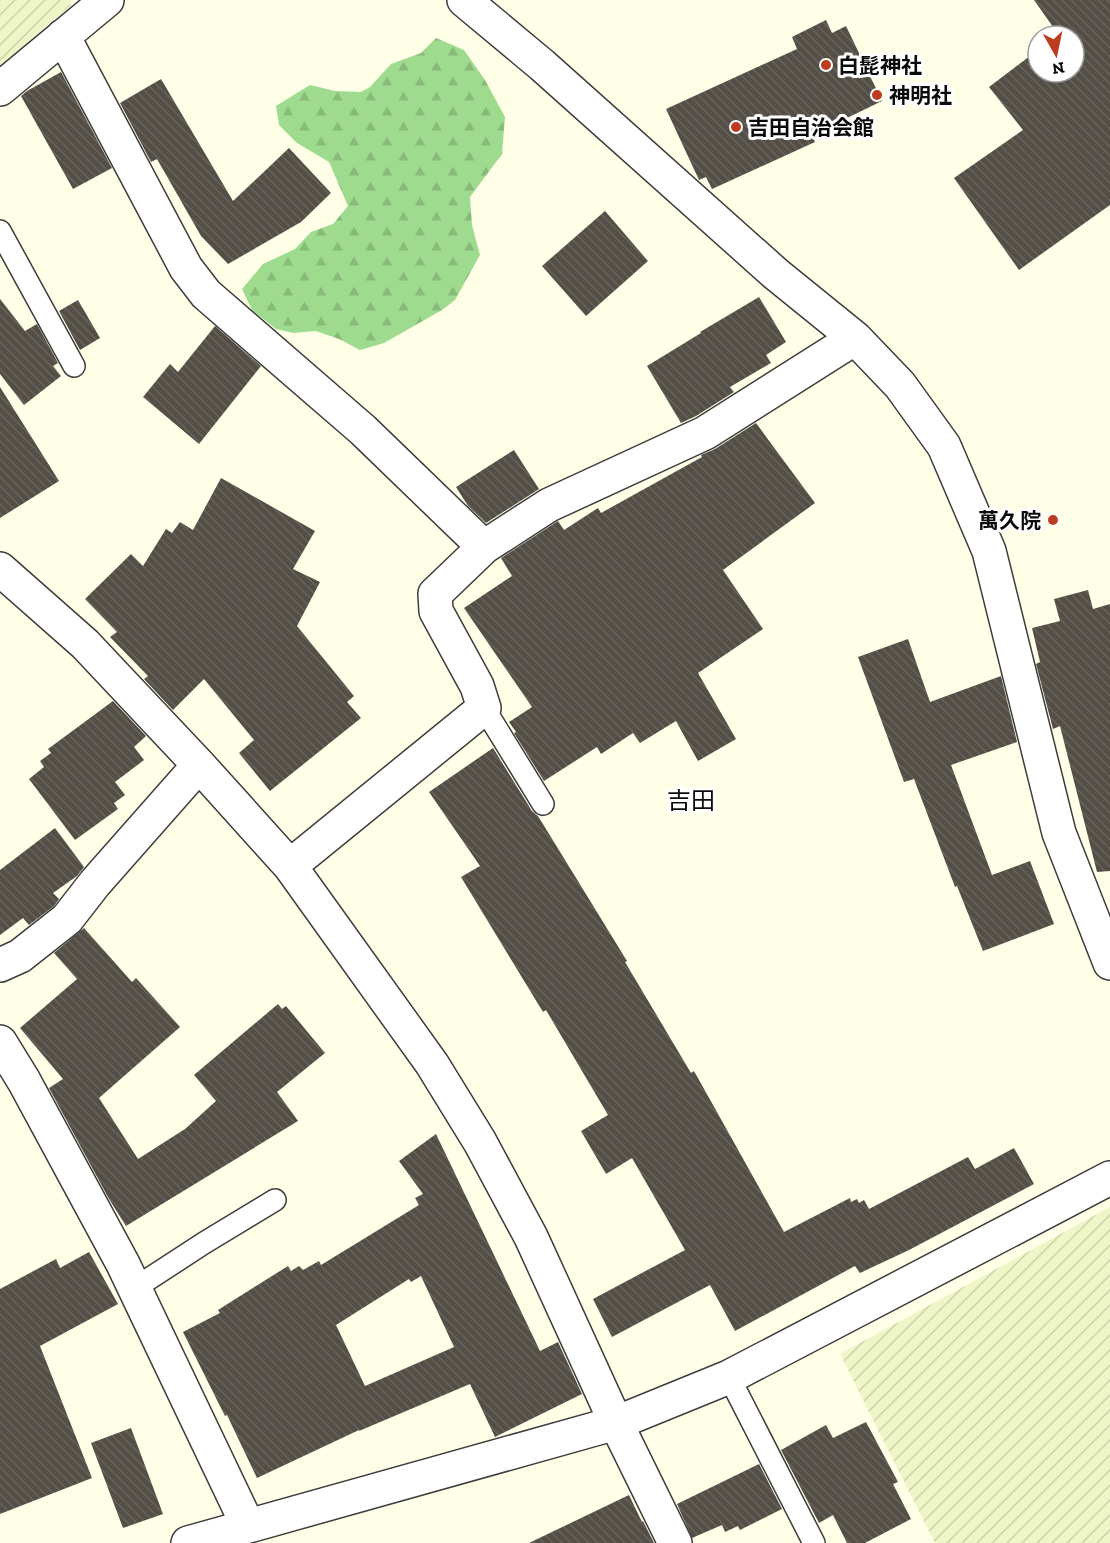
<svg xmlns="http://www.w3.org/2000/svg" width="1110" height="1543" viewBox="0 0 1110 1543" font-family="'Zilla Slab','Noto Sans JP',serif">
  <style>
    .farmland { fill: url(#farmland-furrows) }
    .forest { fill: url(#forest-firs) }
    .building { fill: url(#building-back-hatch); fill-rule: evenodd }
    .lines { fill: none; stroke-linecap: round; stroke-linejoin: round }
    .lane-casing { stroke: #3d3d3d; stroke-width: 24 }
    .street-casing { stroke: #3d3d3d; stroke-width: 36 }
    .lane { stroke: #fff; stroke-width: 21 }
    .street { stroke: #fff; stroke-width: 33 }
    .poi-dot { fill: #bd3b1e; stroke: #fff; stroke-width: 2 }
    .labels { text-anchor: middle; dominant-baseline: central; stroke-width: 6; stroke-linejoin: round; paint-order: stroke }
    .poi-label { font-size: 21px; font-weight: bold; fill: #0a0a0a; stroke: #fff; text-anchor: start }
    .quarter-label { font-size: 24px; fill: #0a0a0a; stroke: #fff }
  </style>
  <defs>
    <pattern id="farmland-furrows" width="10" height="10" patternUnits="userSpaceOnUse" patternTransform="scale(1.5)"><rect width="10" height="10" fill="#eef5c6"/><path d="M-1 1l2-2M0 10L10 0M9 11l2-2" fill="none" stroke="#cbd1a9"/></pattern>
    <pattern id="forest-firs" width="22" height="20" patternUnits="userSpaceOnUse" patternTransform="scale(1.5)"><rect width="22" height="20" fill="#9fdb8f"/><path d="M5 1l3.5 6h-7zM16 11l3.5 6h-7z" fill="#88bb7a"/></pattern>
    <pattern id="building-back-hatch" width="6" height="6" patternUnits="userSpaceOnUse" patternTransform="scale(1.5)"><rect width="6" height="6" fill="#534e46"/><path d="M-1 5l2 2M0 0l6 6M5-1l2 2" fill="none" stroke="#67635c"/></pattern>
  </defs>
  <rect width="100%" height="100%" fill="#feffe6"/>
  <path class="farmland" d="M0,0H71L70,6L0,65Z
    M1110,1207V1543H935L840,1354Z"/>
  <path class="forest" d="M436,38L464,50L485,80L505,117L502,154L470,197L472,225L480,255L455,300L442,310L384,343L360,350L339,339L316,331L293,333L276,329L252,310L242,289L263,264L295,249L311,232L333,224L348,206L329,162L297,143L279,125L276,106L310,85L335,91L361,92L370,87L391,64L421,53Z"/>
  <path class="building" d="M1034,0H1110V205L1019,270L954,178L1023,130L989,87L1038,50V72H1074V36H1055L1058,34Z
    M826,20L832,33L846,26L882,101L812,135L815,142L712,189L706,177L699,180L666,109L797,49L792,37Z
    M61,72L112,168L73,189L21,96L27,91Z
    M161,79L233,201L289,148L331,193L301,222L228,264L201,236L157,159L151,162L120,103Z
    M605,211L648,261L586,316L542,266Z
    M759,297L786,342L766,355L771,363L730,387L734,392L696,416L681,423L647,366L701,333L700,332Z
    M0,299L25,331L37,324L58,363L53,366L61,376L24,405L0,374Z
    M78,300L100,338L80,350L59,311Z
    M215,326L261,366L199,444L143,397L170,364L178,372Z
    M0,387L59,481L0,518Z
    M756,423L815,503L723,570L763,629L698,673L736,739L698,761L676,721L640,743L633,733L601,754L597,747L544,781L514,733L516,732L509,722L532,707L464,608L512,576L501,558L558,521L564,530L598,508L601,513L702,457L701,455L715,449Z
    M514,450L539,489L486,523L468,506L456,487Z
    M221,478L315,531L293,569L320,582L297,626L354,696L347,702L361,718L270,791L239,753L254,740L204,679L173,710L144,679L148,676L110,637L117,632L85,599L131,554L143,566L166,529L172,533L180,522L193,530Z
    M1088,590L1093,609L1110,604V871L1097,872L1060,726L1053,729L1036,664L1040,662L1032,628L1060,621L1054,599Z
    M908,639L930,702L1001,676L1017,742L951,765L992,875L1030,861L1054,924L983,951L957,886L955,887L914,779L904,782L858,657Z
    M113,701L146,736L134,747L144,760L115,782L125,795L114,803L118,809L75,840L29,779L44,767L40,761L51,753L48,749Z
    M493,748L532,811L538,816L627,961L625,962L691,1073L694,1071L784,1232L850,1198L851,1202L857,1199L859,1203L864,1200L869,1209L968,1157L975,1169L1014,1148L1034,1184L909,1250L860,1273L855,1266L735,1331L710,1285L612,1337L593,1299L685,1250L632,1158L606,1174L581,1131L608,1115L546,1010L543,1012L461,877L480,866L429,792Z
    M55,828L84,867L77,876L53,893L59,899L54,906L29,925L23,918L0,935V870Z
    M84,928L132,982L136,978L180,1027L99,1098L138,1159L185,1129L216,1101L194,1075L278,1004L282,1009L286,1006L325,1053L277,1092L298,1121L126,1226L109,1199L49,1088L63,1079L20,1028L77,979L54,953Z
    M436,1134L540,1351L558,1342L582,1394L495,1437L470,1384L359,1431V1430L257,1478L227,1415L225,1416L183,1332L220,1313L218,1310L288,1266L291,1271L299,1266L303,1270L319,1261L321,1265L419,1205L415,1198L423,1194L399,1161ZM421,1276L454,1347L365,1386L336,1325L409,1279L411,1282Z
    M89,1252L118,1304L40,1346L92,1478L0,1514V1289L56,1259L60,1268Z
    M866,1422L898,1482L893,1484L911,1519L865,1543H847L833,1515L819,1523L781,1450L826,1425L833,1438Z
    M131,1428L163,1514L123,1528L91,1443Z
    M759,1464L782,1509L740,1530L738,1526L725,1532L722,1525L692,1538L677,1504Z
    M629,1495L642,1522L643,1521L654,1543H529Z"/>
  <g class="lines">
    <g class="lane-casing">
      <path id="lane" d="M0,231L74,366
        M484,708L543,804
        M135,1288L204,1243L275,1200
        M729,1377L814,1543"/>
    </g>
    <g class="street-casing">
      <path id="street" d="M464,0L542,65L776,274L855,338L900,385L944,446L989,551L1059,833L1110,963
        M63,36L186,268L206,294L363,430L484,547
        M0,89L107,0
        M0,569L85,644L199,765L290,866L432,1064L480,1142L531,1237L616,1423L675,1543
        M290,866L484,708L477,686L436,611L435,594L484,547L549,505L705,433L855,338
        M0,965L20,956L67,919L95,883L199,765
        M0,1042L24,1081L123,1264L248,1526
        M188,1543L616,1423L729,1377L1110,1178"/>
    </g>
    <use href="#lane" class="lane"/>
    <use href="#street" class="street"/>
  </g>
  <g class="poi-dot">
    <circle cx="826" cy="65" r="6"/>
    <circle cx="877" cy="95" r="6"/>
    <circle cx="736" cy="127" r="6"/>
    <circle cx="1053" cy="520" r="6"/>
  </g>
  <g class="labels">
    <g class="poi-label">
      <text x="838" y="65">白髭神社</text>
      <text x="889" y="95">神明社</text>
      <text x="748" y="127">吉田自治会館</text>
      <text x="1041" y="520" text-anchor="end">萬久院</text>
    </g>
    <g class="quarter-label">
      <text x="691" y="800">吉田</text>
    </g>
  </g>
  <g transform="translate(1056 54) rotate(171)"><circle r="28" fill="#ffffff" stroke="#9d9d9d" stroke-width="1.5"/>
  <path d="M0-4.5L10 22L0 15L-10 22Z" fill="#bd3b1e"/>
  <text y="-9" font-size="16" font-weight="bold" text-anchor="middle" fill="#0a0a0a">N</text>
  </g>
</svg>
